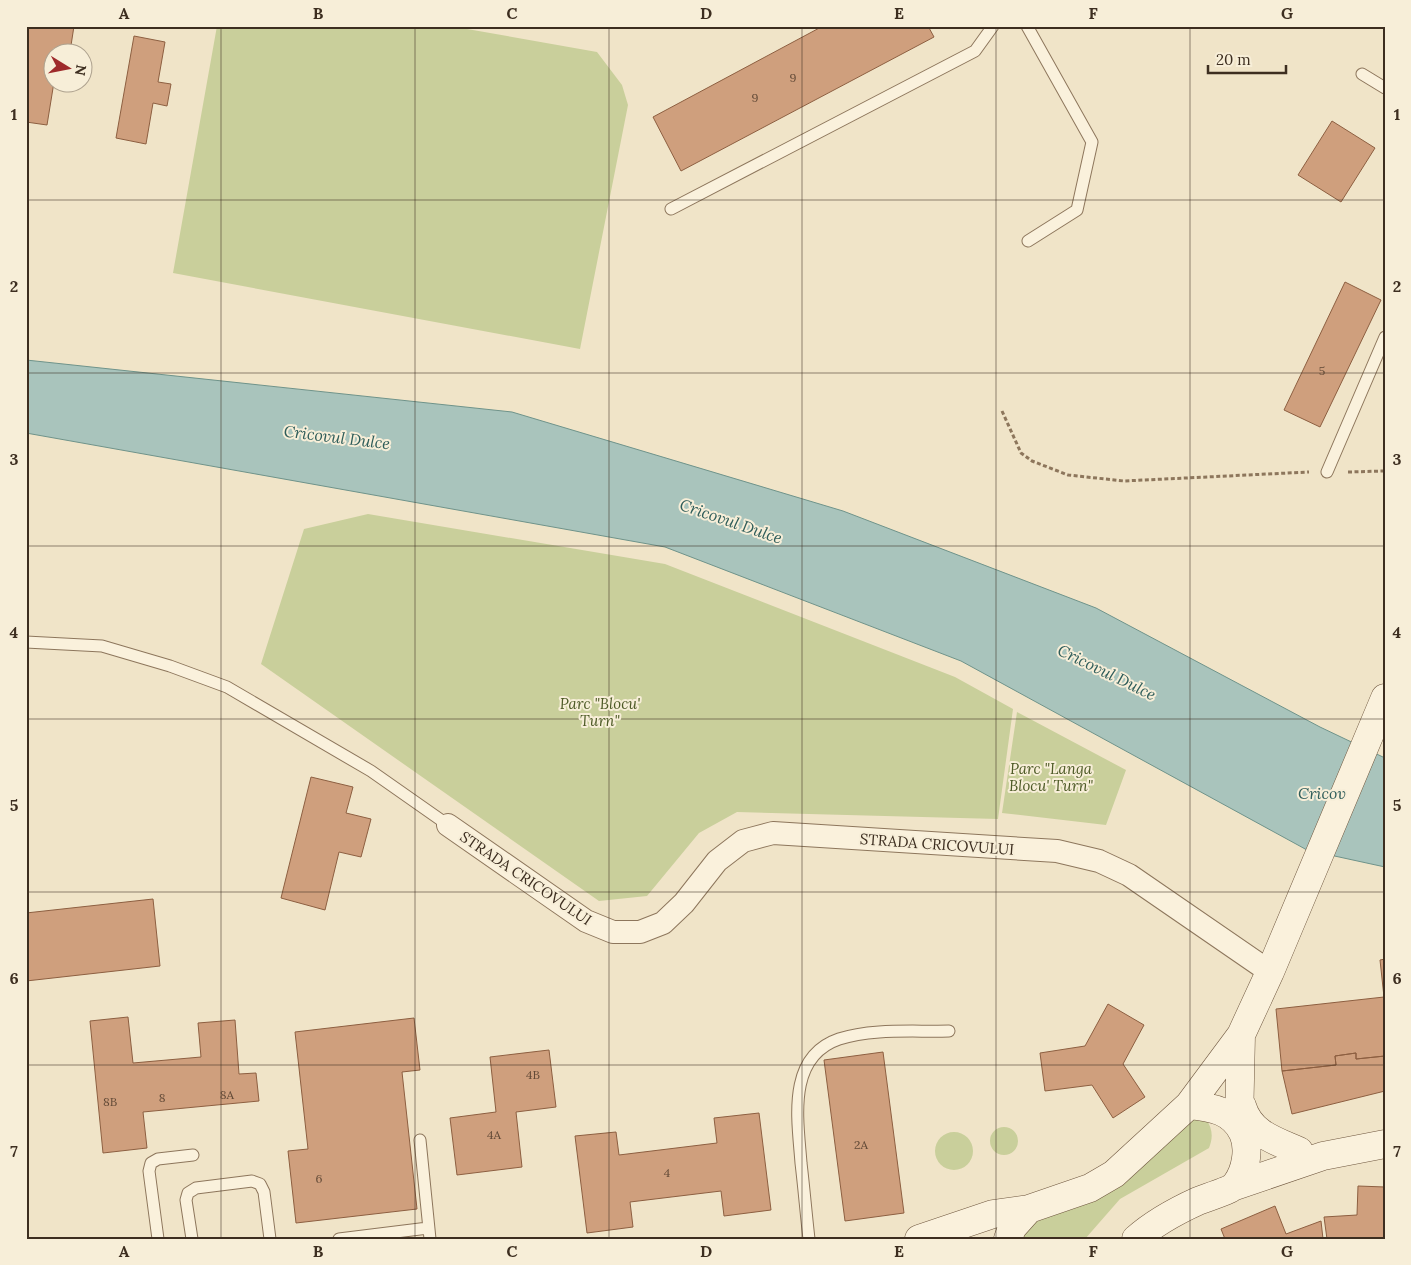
<svg xmlns="http://www.w3.org/2000/svg" width="1411" height="1265" viewBox="0 0 1411 1265" font-family="Lora,serif">
  <style>
    .green { fill: #c9cf9b }
    .water { fill: #a9c4bc; stroke: #6f938a }
    .building { fill: #cf9f7d; stroke: #8d5f41 }
    .lines { fill: none; stroke-linecap: round; stroke-linejoin: round }
    .service-casing { stroke: #8d765c; stroke-width: 13 }
    .minor-casing { stroke: #8d765c; stroke-width: 24 }
    .secondary-casing { stroke: #6f573f; stroke-width: 29 }
    .path { stroke: #8d765c; stroke-width: 3; stroke-dasharray: 4 2.5; stroke-linecap: butt }
    .service { stroke: #faf1dc; stroke-width: 11 }
    .minor { stroke: #faf1dc; stroke-width: 22 }
    .secondary { stroke: #faf1dc; stroke-width: 28 }
    .grid { fill: none; stroke: #3d2e20; stroke-width: 1; stroke-opacity: 0.55 }
    .labels { text-anchor: middle; dominant-baseline: central; stroke-width: 4; stroke-linejoin: round; paint-order: stroke }
    .number-label { font-size: 12px; fill: #624a37 }
    .park-label { font-size: 15px; font-style: italic; fill: #4d5a26; stroke: #f7eed8 }
    .street-label { font-size: 15px; fill: #3d2e20; stroke: #f7eed8 }
    .water-label { font-size: 16px; font-style: italic; fill: #2f5d5a; stroke: #f7eed8 }
    .neatline { fill: none; stroke: #3d2e20; stroke-width: 2 }
    .grid-label { font-size: 16px; text-anchor: middle; font-weight: bold; fill: #3d2e20 }
  </style>
  <rect width="100%" height="100%" fill="#f0e4c8"/>
  <path class="green" d="M217,26H450L597,52L622,85L628,105L580,349L173,273Z
    M368,514L665,564L955,677L1013,709L998,819L737,812L699,833L647,896L599,901L261,664L304,529Z
    M1017,712L1126,770L1106,825L1002,813Z
    M1185,1117L1206,1119C1213,1129 1213,1138 1209,1148L1120,1199L1085,1239H1015V1234Z
    M990 1141a14 14 0 1 1 28 0a14 14 0 1 1-28 0Z
    M935 1151a19 19 0 1 1 38 0a19 19 0 1 1-38 0Z"/>
  <path class="water" d="M26,360L512,412L843,511L1096,608L1320,727L1385,758V867L1307,850L961,661L665,547L26,433Z"/>
  <path class="building" d="M29,26H74L70,52H52L54,82L47,125L26,122V44Z
    M823,26H928L934,37L681,171L653,117Z
    M134,36L165,42L158,82L171,84L167,106L153,103L146,144L116,138Z
    M1332,121L1375,148L1341,202L1298,175Z
    M1345,282L1381,300L1320,427L1284,410Z
    M311,777L353,787L346,813L371,819L361,857L339,852L325,910L281,898Z
    M153,899L160,966L26,981V913Z
    M1385,959V1056L1356,1059V1053L1335,1056L1336,1065L1282,1071L1276,1009L1384,997L1380,960Z
    M1108,1004L1144,1025L1123,1064L1145,1097L1113,1118L1092,1085L1045,1091L1040,1053L1085,1046Z
    M128,1017L133,1063L201,1057L198,1023L235,1020L239,1074L256,1073L259,1101L143,1112L147,1148L103,1153L90,1021Z
    M414,1018L420,1070L402,1072L417,1209L296,1223L288,1151L308,1149L295,1032Z
    M549,1050L556,1107L516,1112L522,1167L457,1175L450,1118L496,1112L490,1057Z
    M883,1052L904,1213L845,1221L824,1060Z
    M1356,1053V1059L1385,1056V1091L1292,1114L1282,1071L1336,1065L1335,1056Z
    M759,1113L771,1210L724,1216L721,1191L630,1202L633,1227L587,1233L575,1136L616,1132L619,1155L717,1143L714,1118Z
    M1358,1186L1385,1187V1239H1327L1324,1217L1357,1215Z
    M1275,1206L1286,1234L1321,1221L1323,1239H1225L1221,1229Z"/>
  <g class="lines">
    <g class="service-casing">
      <path id="service" d="M1027,26L1092,142L1077,210L1028,241
        M1362,74L1385,88
        M671,209L975,51L993,26
        M1327,472L1385,337
        M26,642L102,646L170,666L227,687L371,771L448,825
        M420,1140L430,1239
        M158,1239L149,1171L151,1163L158,1159L193,1155
        M192,1239L186,1200L188,1193L196,1188L252,1181L260,1184L264,1192L270,1239
        M339,1239L428,1228
        M809,1239C806,1213 804,1188 801,1163C798,1121 786,1057 839,1039C872,1028 914,1032 949,1031"/>
    </g>
    <g class="minor-casing">
      <path id="minor" d="M448,825L586,921L613,932H640L663,923L684,903L717,861L743,841L773,833L1057,851L1099,861L1129,875L1270,972"/>
    </g>
    <g class="secondary-casing">
      <path id="secondary" d="M1189,1105L1241,1035L1270,972L1385,698
        M1242,1106C1250,1134 1276,1141 1299,1151
        M1239,1124L1241,1035
        M1235,1186L1323,1156L1385,1144
        M919,1239L993,1214L1029,1209
        M1008,1239L1012,1228L1029,1209L1090,1188L1114,1174L1189,1105C1212,1107 1233,1111 1243,1133C1250,1148 1246,1171 1236,1184C1231,1191 1207,1197 1198,1201C1176,1211 1154,1223 1136,1239"/>
    </g>
    <path class="path" d="M1002,411L1021,453L1032,461L1068,475L1124,481L1309,472
      M1348,472L1385,471"/>
    <use href="#service" class="service"/>
    <use href="#minor" class="minor"/>
    <use href="#secondary" class="secondary"/>
  </g>
  <path class="grid" d="M221,26V1239M415,26V1239M609,26V1239M802,26V1239M996,26V1239M1190,26V1239M26,200H1385M26,373H1385M26,546H1385M26,719H1385M26,892H1385M26,1065H1385"/>
  <g class="labels">
    <g class="number-label">
      <text x="793" y="77">9</text>
      <text x="755" y="97">9</text>
      <text x="1322" y="370">5</text>
      <text x="533" y="1074">4B</text>
      <text x="227" y="1094">8A</text>
      <text x="162" y="1097">8</text>
      <text x="110" y="1101">8B</text>
      <text x="494" y="1134">4A</text>
      <text x="861" y="1144">2A</text>
      <text x="667" y="1172">4</text>
      <text x="319" y="1178">6</text>
    </g>
    <g class="park-label">
      <text x="600" y="703">Parc "Blocu'<tspan x="600" dy="17">Turn"</tspan></text>
      <text x="1051" y="768">Parc "Langa<tspan x="1051" dy="17">Blocu' Turn"</tspan></text>
    </g>
    <g class="street-label">
      <text transform="translate(937 844) rotate(4)">STRADA CRICOVULUI</text>
      <text transform="translate(526 878) rotate(34)">STRADA CRICOVULUI</text>
    </g>
    <g class="water-label">
      <text transform="translate(337 437) rotate(7)">Cricovul Dulce</text>
      <text transform="translate(731 521) rotate(19)">Cricovul Dulce</text>
      <text transform="translate(1107 672) rotate(26)">Cricovul Dulce</text>
      <text x="1322" y="793">Cricov</text>
    </g>
  </g>
  <rect width="1411" height="1265" fill="none" stroke="#f7eed8" stroke-width="55"/>
  <g transform="translate(68 68) rotate(100)"><circle r="24" fill="#f7eed8" stroke="#ada18e"/>
  <path d="M0-4L9 19L0 12L-9 19Z" fill="#9e2a2b"/>
  <text y="-8" font-size="14" font-weight="bold" text-anchor="middle" fill="#3d2e20">N</text>
  </g>
  <path d="M1208 65v8h78v-8" fill="none" stroke="#3d2e20" stroke-width="2.5"/>
  <text x="1216" y="65" font-size="15" fill="#3d2e20" stroke="#f7eed8" stroke-width="4" paint-order="stroke">20 m</text>
  <rect x="28" y="28" width="1356" height="1210" class="neatline"/>
  <g class="grid-label">
    <text x="124" y="19">A</text>
    <text x="318" y="19">B</text>
    <text x="512" y="19">C</text>
    <text x="706" y="19">D</text>
    <text x="899" y="19">E</text>
    <text x="1093" y="19">F</text>
    <text x="1287" y="19">G</text>
    <text x="14" y="120">1</text>
    <text x="1397" y="120">1</text>
    <text x="14" y="292">2</text>
    <text x="1397" y="292">2</text>
    <text x="14" y="465">3</text>
    <text x="1397" y="465">3</text>
    <text x="14" y="638">4</text>
    <text x="1397" y="638">4</text>
    <text x="14" y="811">5</text>
    <text x="1397" y="811">5</text>
    <text x="14" y="984">6</text>
    <text x="1397" y="984">6</text>
    <text x="14" y="1157">7</text>
    <text x="1397" y="1157">7</text>
    <text x="124" y="1257">A</text>
    <text x="318" y="1257">B</text>
    <text x="512" y="1257">C</text>
    <text x="706" y="1257">D</text>
    <text x="899" y="1257">E</text>
    <text x="1093" y="1257">F</text>
    <text x="1287" y="1257">G</text>
  </g>
</svg>
